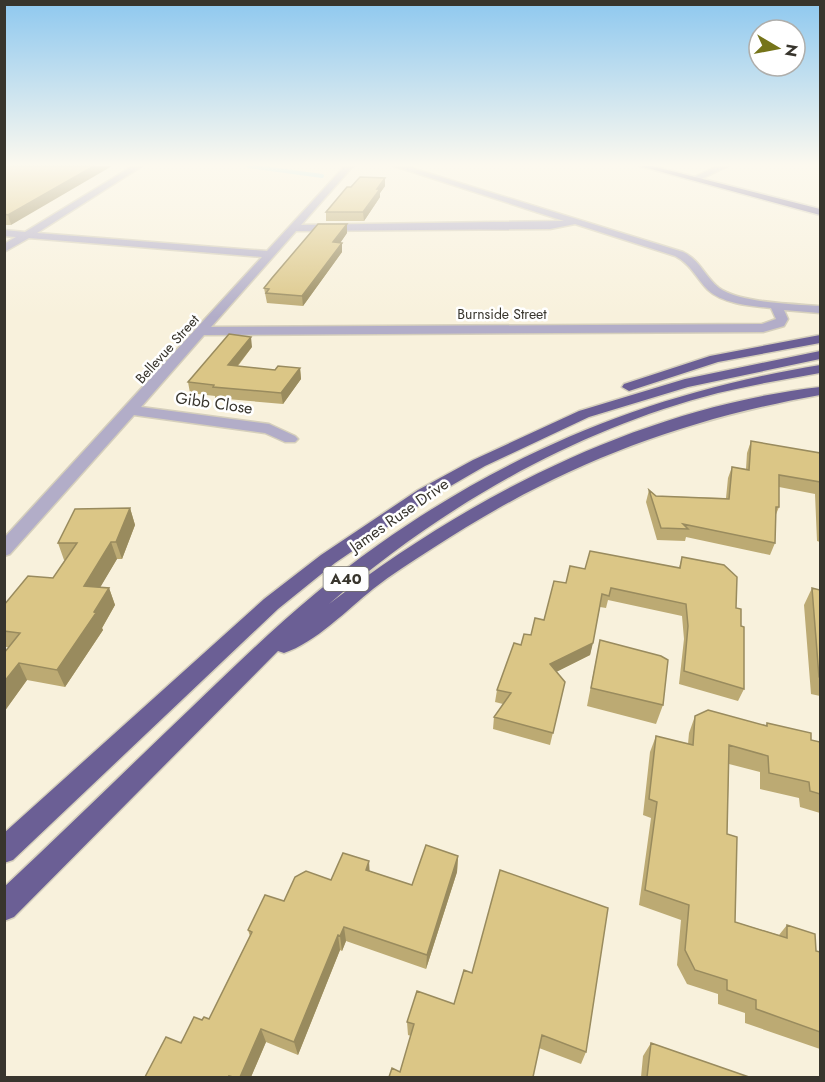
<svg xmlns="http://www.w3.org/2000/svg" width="825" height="1082" viewBox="0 0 825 1082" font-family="Jost,sans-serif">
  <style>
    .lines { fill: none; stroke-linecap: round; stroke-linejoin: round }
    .stream { stroke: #a7e5f9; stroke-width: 4 }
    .minor-casing { stroke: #d5cfbc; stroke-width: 3 }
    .major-casing { stroke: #d5cfbc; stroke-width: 3 }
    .highway-casing { stroke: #d5cfbc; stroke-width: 3 }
    .minor { fill: #b2adc8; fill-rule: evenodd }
    .major { fill: #7d74a3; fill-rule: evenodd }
    .highway { fill: #6b5f95; fill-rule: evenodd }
    .wall { fill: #bcaa73 }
    .shaded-wall { fill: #998b5e }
    .building { fill: #dbc686; stroke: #998b5e; stroke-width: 1.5 }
    .labels { text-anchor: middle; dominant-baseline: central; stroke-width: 5; stroke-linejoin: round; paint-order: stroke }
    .far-street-label { font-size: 14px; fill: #38352d; stroke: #fff }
    .shield { fill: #fff; stroke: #74726c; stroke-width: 1.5 }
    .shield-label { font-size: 15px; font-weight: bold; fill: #38352d }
    .street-label { font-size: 16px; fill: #38352d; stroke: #fff }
  </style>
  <rect width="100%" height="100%" fill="#f8f1dc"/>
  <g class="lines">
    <path class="stream" d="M249,166L322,176"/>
    <g class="minor-casing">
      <path id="minor" d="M133,166H142L37,233L267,251L345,166H353L301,225L564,221L394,166H405L683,252C700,260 705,277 719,288C740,303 794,304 820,306V313L784,310L788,319L784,326L763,332L204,335L141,407L269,424L295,436L298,439L295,442H285L265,433L134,415L10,554L4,556V538L262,257L29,238L4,252V244L16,237L4,236V230L25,232ZM575,224L675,256C691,264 696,278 708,290C723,304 752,306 771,308L776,319L762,324L211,327L296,231L550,229Z
        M718,166H728L697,181L690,179Z"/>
    </g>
    <g class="major-casing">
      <path id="major" d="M640,166H652L820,209V215Z"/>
    </g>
    <g class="highway-casing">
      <path id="highway" d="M820,335V343L718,362L629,391L622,387L624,384L710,356Z
        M820,351V359L688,387L589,417L485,466L430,498L335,563L278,609L13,860L4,863V833L264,599L321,555L418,490L473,460L579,411L685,379Z
        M820,365V373C786,379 752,385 718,393C574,430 441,507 329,604C472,495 640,408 820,387V395C675,421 557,467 433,548C413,561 392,574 373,589C348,609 315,643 284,653L278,651L14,917L4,921V887C67,828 128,768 191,708C250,651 310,593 378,545C515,448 655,392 820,365Z"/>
    </g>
    <use href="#minor" class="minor"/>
    <use href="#major" class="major"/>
    <use href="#highway" class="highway"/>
  </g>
  <path class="wall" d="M4,166L11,225H4Z
    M385,178V186L380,193V197L364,221H326V212L351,187Z
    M347,233L340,243H342V252L303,306L267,303L264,288Z
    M252,347L238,366L275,370L300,368L301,379L283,404L215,398V396L190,393L188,382Z
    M751,441L820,453V542L817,541L815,494L779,487V507L775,517V543L770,555L686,537L685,541L657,540L646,502L649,490L656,496L726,498L728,478L732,467L746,469L747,453Z
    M130,508L135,525L122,559H117L100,587L109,588L115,605L102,628L103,630L65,687L27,680L4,712V653L9,647H4V605L53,578L65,560H64L58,543Z
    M682,557L736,608L741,626L744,689L738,701L679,684L684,639L682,616L608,600L606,608L600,607L590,655L556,672L565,682L550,745L493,729L494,717L503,704L495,702L497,690L521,645L531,635L544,620L566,583L585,569L679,568Z
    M812,588L820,590V696L811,694L804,605Z
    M600,640L663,705L656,724L587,706Z
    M695,716L766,726L767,723L811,740L820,742V813L800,807L799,798L760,789V772L729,764L727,834L735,922L779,935L787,925L816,951L820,952V1049L745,1023V1013L718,1004V994L687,984L677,965L681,920L639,905L651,818L643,815L650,752L656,736L688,744L689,733Z
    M458,856L457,872L426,969L346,941L342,951L340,950L298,1055L266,1042L251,1077H145L202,1020L209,1019L250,936L248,930L284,901L331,880L369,871L412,885Z
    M464,970L586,1052L581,1064L539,1048L400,1072L411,1036L408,1035L407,1022L454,1004Z
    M651,1043L749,1077H641L643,1056Z"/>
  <path class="shaded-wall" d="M94,166H112L11,225L8,215Z
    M385,178V186L380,193V197L364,221L363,212Z
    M347,224V233L334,252L333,242Z
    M342,243V252L303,306L302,296Z
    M251,337L252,347L230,375L228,365Z
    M300,368L301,379L283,404L281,393Z
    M130,508L135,525L122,559L116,542Z
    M111,542L117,559L91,603L84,586Z
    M109,588L115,605L102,628L103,630L65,687L57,670L94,612Z
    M593,643L590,655L548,676L550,664Z
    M19,663L27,680L4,712V682Z
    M458,856L457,872L426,969L427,955Z
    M369,861L370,877L366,870Z
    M344,927L346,941L342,951L340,936Z
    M338,935L340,950L298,1055L294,1042Z
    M261,1029L266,1042L251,1077H240Z"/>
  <path class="building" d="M4,166H94L8,215L4,214Z
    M360,177L385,178L377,189H380L363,212H326L347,187H351Z
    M318,224H347L333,242L342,243L302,296L266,293L269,289L264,288L272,278Z
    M229,334L251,337L228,365L275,370L278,366L300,368L281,393L213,387L214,385L188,382Z
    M751,441L820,453V497V482L779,475V507H776L775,543L683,524L688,529L661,528L649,490L656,496L729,499L732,467L749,470Z
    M130,508L116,542H111L84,586L109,588L94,612L96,613L57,670L19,663L4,682V653L20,633L4,631V605L28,576L53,578L77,543H58L75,509Z
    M590,551L680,568L682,557L724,565L737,577L736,608L741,609V626L744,627V689L684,671L688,626L686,604L611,588L609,596L602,594L593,643L550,664L565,682L553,733L494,717L511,693L497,690L514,643L521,645L524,634L531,635L535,618L544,620L554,581L566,583L570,566L585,569Z
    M812,588L820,590V678L819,677Z
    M600,640L661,656L668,660L663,705L591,688Z
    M708,710L767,726V723L811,733V740L820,742V794L810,791L809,782L769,773L768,756L729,745L727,834L737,837L735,922L787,938V925L815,934L816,951L820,952V1032L756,1009V1000L727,990V980L695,970L685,950L689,905L645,890L657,802L649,799L656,736L693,745L695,716Z
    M426,845L458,856L427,955L344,927L340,936L338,935L294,1042L261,1029L240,1077H233L229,1076V1077H145L166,1037L181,1043L194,1017L202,1020L204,1017L209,1019L252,932L248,930L265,895L284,901L295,877L306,871L331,880L343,853L369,861L366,870L412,885Z
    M500,870L608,908L586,1052L542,1035L533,1077H389L392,1068L400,1072L414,1024L407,1022L417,991L454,1004L464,970L472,973Z
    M651,1043L749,1077H647Z"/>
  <linearGradient id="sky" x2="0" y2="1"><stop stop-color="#8ec8ef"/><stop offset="0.52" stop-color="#fcf9ef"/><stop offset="1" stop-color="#fcf9ef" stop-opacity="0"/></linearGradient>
  <rect width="825" height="317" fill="url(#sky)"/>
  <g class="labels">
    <g class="far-street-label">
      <text x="502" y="314">Burnside Street</text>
      <text transform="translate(167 349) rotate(-48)">Bellevue Street</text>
    </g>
    <rect class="shield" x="323.5" y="567" width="45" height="24" rx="4.5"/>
    <g class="shield-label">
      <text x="346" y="579">A40</text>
    </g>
    <g class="street-label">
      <text transform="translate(214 403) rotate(8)">Gibb Close</text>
      <text transform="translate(399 515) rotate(-35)">James Ruse Drive</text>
    </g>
  </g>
  <rect width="825" height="1082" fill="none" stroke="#38352d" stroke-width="12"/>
  <g transform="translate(777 48) rotate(100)"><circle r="28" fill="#ffffff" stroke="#afaeab" stroke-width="1.5"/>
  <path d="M0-4.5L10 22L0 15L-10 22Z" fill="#757419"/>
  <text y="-9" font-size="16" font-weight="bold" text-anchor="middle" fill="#38352d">N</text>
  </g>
</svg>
